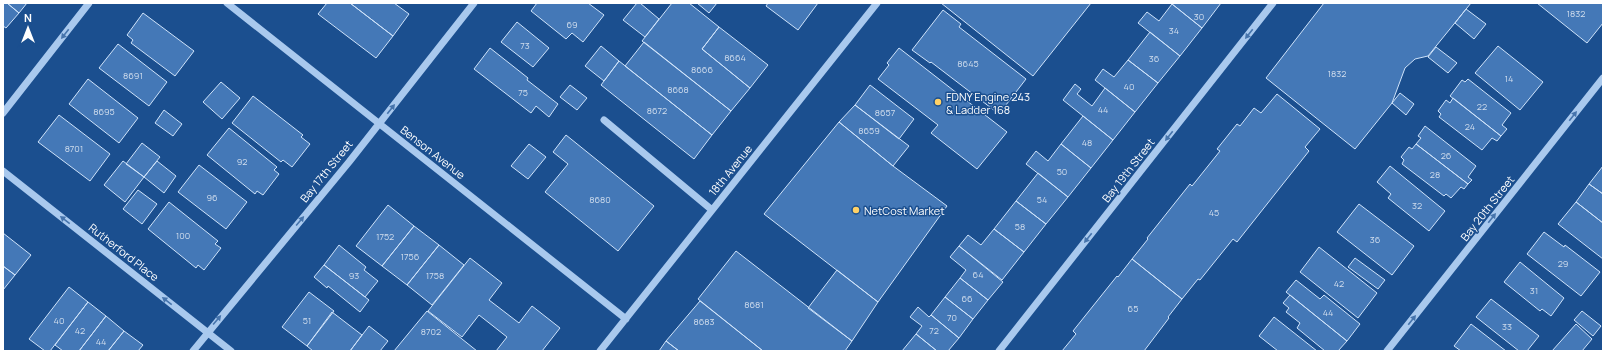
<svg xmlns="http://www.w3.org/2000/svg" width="1606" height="354" viewBox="0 0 1606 354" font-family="Manrope,sans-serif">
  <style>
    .building { fill: #4478b7; stroke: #cfe3fa }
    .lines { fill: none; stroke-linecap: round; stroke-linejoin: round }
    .minor { stroke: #a9c9ee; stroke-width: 7 }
    .oneway { fill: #4674ac }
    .poi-dot { fill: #ffd166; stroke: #1b4f8f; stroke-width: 1.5 }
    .labels { text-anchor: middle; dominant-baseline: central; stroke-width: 3; stroke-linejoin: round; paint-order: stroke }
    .number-label { font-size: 9px; fill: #d0dded }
    .poi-label { font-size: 11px; fill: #fff; stroke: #1b4f8f; text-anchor: start }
    .street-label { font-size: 11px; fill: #fff; stroke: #1b4f8f }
  </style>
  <rect width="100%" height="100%" fill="#1b4f8f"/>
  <path class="building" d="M3,3H7L19,13L6,28L3,26Z
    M7,3H27L19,13Z
    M327,3H350L393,36L376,58L318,14Z
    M350,3H394L409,14L393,36Z
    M537,3H588L604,15L583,42L572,33L566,39L531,11Z
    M637,3H640L659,19L645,37L623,20Z
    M672,3H689L719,27L702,49L750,88L731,111L642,41Z
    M697,3H717L709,13Z
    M768,3H818L798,30L766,6Z
    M941,3H1091L1033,76Z
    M1173,3H1221L1202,28L1172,4Z
    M1324,3H1471L1428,56L1415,59L1405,68L1392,103L1355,149L1266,78Z
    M1537,3H1603V23L1587,43Z
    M1172,4L1202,28L1180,56L1138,23L1147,12L1159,21Z
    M1466,9L1486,24L1474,39L1455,23Z
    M943,10L961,24L959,27L1026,79L999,114L931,62L930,63L912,50Z
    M143,13L194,51L175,76L131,43L133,40L127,35Z
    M517,22L549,48L533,67L501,42Z
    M719,27L768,65L750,88L702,49Z
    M1150,32L1180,56L1158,83L1128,60Z
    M644,42L731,111L712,135L625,66Z
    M118,44L167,82L149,106L99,68Z
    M601,46L619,61L604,81L585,66Z
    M1498,46L1543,82L1520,110L1475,73Z
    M1436,47L1457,63L1448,73L1428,57Z
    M490,48L528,78L527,80L558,104L549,117L536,106L531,113L474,69Z
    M899,48L1007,132L977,169L931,133L938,125L878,79L889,65L887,63Z
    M1128,60L1158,83L1135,112L1095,80L1103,69L1114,77Z
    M619,61L712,135L694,159L601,85Z
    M88,79L138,118L119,143L69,104Z
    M1468,79L1511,113L1502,125L1507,129L1501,136L1450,96L1462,80L1465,82Z
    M221,82L240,98L222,119L203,102Z
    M1075,84L1081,89L1077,94L1092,106L1105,88L1135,112L1113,140L1063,100Z
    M570,85L587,98L577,110L560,97Z
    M870,85L914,119L899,139L855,105Z
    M1400,93L1414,104L1406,115L1392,103Z
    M1277,94L1320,129L1305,147L1309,151L1237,242L1233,239L1200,280L1198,279L1182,299L1132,259L1148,239L1147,238L1190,184L1192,186L1220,151L1217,149L1237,124L1240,126L1254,108L1261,113Z
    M253,96L303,135L301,137L310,144L292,167L283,160L281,162L232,123Z
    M1453,98L1501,136L1497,141L1492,138L1482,150L1439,117L1441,114L1438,111L1446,100L1450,103Z
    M855,105L909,146L893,166L839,122Z
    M164,110L182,124L173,136L155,123Z
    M59,115L110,154L90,181L38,142Z
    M1083,116L1113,140L1091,168L1061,144Z
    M839,122L893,166L947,206L878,302L764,214Z
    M1425,126L1476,166L1468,177L1472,180L1468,184L1416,144L1421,138L1418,136Z
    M229,128L277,167L274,170L279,174L263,195L257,191L255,194L207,155Z
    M566,135L654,206L618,251L545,192L568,164L553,152Z
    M142,143L160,157L144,177L126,164Z
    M529,144L546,157L528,179L511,166Z
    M1061,144L1091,168L1068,197L1026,164L1036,151L1048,161Z
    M1416,144L1468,184L1464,189L1461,187L1451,198L1446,194L1444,196L1402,164L1404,160L1401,157L1409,147L1412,149Z
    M123,161L144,177L125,202L104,185Z
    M157,161L176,176L164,193L144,177Z
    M199,165L247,202L226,229L178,192Z
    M1390,166L1445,211L1429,231L1388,198L1391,194L1377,182Z
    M1603,166V194L1589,184Z
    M1038,173L1068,197L1046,224L1016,201Z
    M1589,184L1603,194V223L1576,202Z
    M138,190L157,204L142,224L123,209Z
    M1016,201L1046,224L1024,252L994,229Z
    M169,202L218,241L215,244L221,248L204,270L198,265L196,268L148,229Z
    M1576,202L1603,223V259L1558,224Z
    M1359,204L1414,246L1392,275L1337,232Z
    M388,205L414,226L382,266L356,246Z
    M414,226L439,245L407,285L382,266Z
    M994,229L1024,252L1002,280L959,246L968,235L981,245Z
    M1544,232L1564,247L1565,245L1600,272L1581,296L1527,254Z
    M3,233L31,255L15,275L3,266Z
    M339,245L366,267L364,270L378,281L365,297L324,265Z
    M439,245L464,265L432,305L407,285Z
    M959,246L1003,282L988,300L960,278L966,270L950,257Z
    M1319,247L1377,293L1358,318L1300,272Z
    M736,251L852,341L845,351H763L698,299Z
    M470,258L502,283L489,300L519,323L532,306L560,328L542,351H496L507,337L479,315L462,337L428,311Z
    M1355,258L1385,280L1378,289L1348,267Z
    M1132,259L1182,299L1168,317L1169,318L1144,351H1062L1076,334L1073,331L1117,276L1118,277Z
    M1520,262L1564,298L1551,316L1542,309L1540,311L1504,282Z
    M324,265L369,300L360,312L328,286L327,288L314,277Z
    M3,266L15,275L3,290Z
    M837,270L878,302L852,341L808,308Z
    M960,278L988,300L973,319L945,297Z
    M1296,280L1320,299L1324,295L1360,324L1347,341L1286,292Z
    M69,287L88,302L50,351H45L29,339Z
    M309,292L334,311L307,346L282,327Z
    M1290,295L1347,341L1338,351H1325L1297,328L1300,323L1286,312L1289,308L1283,303Z
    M945,297L973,319L959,338L931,315Z
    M1491,299L1539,336L1527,351H1519L1476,317Z
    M700,301L763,351H679L666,341Z
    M88,302L106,316L79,351H63L55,345Z
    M918,307L929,317L931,315L959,338L948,351H937L916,334L922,326L910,317Z
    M427,311L477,351H394Z
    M1582,311L1601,326L1593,336L1574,320Z
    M332,312L362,335L350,351H313L307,346Z
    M106,316L124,331L108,351H79Z
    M1274,317L1317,351H1278L1259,336Z
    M1471,324L1506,351H1461L1454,346Z
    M1576,324L1592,339L1582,351H1552Z
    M369,326L388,341L380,351H350Z
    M124,331L143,345L138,351H108Z
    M916,334L937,351H902Z
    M666,341L679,351H659Z"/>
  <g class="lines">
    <path class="minor" d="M227,3L626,319
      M3,113L89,3
      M604,120L712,210
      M3,171L231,351
      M193,351L349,162L474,3
      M600,351L877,3
      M999,351L1273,3
      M1387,351L1603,78"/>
  </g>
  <defs><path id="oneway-solid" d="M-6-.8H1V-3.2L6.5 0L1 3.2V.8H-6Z"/></defs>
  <g class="oneway">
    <use href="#oneway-solid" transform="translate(65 34) rotate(128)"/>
    <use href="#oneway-solid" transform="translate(1249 34) rotate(128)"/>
    <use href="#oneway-solid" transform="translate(391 109) rotate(-52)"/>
    <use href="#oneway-solid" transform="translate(1573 116) rotate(-52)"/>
    <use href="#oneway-solid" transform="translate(1169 136) rotate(128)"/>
    <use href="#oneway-solid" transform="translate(1492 218) rotate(-52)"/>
    <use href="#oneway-solid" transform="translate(65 220) rotate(-142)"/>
    <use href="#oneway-solid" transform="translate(300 221) rotate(-50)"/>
    <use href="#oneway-solid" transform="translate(1088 238) rotate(128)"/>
    <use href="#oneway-solid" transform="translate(167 301) rotate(-142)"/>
    <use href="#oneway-solid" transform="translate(217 320) rotate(-50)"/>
    <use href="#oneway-solid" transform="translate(1412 320) rotate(-52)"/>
  </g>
  <g class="poi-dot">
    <circle cx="938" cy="102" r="4"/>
    <circle cx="856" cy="210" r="4"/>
  </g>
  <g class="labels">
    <g class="number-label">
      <text x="1576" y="13">1832</text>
      <text x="1199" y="16">30</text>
      <text x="572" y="24">69</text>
      <text x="1174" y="30">34</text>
      <text x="525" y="45">73</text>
      <text x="735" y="57">8664</text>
      <text x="1154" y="58">36</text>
      <text x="968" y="63">8645</text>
      <text x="702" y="69">8666</text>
      <text x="1337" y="73">1832</text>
      <text x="133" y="75">8691</text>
      <text x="1509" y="78">14</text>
      <text x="1129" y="86">40</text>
      <text x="678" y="89">8668</text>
      <text x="523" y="92">75</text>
      <text x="1482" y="106">22</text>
      <text x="1103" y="109">44</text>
      <text x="657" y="110">8672</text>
      <text x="104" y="111">8695</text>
      <text x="885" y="112">8657</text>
      <text x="1470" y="126">24</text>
      <text x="869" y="130">8659</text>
      <text x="1087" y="142">48</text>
      <text x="74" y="148">8701</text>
      <text x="1446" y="155">26</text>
      <text x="242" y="161">92</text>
      <text x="1062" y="171">50</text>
      <text x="1435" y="174">28</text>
      <text x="212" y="197">96</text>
      <text x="600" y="199">8680</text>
      <text x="1042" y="199">54</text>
      <text x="1417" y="205">32</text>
      <text x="1214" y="212">45</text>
      <text x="1020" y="226">58</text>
      <text x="183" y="235">100</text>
      <text x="385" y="236">1752</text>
      <text x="1375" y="239">36</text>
      <text x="410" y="256">1756</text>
      <text x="1563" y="263">29</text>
      <text x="978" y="274">64</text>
      <text x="354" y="275">93</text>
      <text x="435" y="275">1758</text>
      <text x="1339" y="283">42</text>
      <text x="1534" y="290">31</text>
      <text x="967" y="298">66</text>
      <text x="754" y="304">8681</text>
      <text x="1133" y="308">65</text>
      <text x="1328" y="312">44</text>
      <text x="952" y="317">70</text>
      <text x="59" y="320">40</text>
      <text x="307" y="320">51</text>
      <text x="704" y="321">8683</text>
      <text x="1507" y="326">33</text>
      <text x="80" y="330">42</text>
      <text x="934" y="330">72</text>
      <text x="431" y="331">8702</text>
      <text x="101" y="341">44</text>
    </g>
    <g class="poi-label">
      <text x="946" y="96">FDNY Engine 243<tspan x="946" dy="13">&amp; Ladder 168</tspan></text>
      <text x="864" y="210">NetCost Market</text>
    </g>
    <g class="street-label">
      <text transform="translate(433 152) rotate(38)">Benson Avenue</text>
      <text transform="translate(730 170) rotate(-51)">18th Avenue</text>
      <text transform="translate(1128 170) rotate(-52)">Bay 19th Street</text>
      <text transform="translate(326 171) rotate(-51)">Bay 17th Street</text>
      <text transform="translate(1487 208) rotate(-52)">Bay 20th Street</text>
      <text transform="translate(124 252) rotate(38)">Rutherford Place</text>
    </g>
  </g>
  <rect width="1606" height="354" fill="none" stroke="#ffffff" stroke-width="8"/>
  <g transform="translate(28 28)" stroke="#1b4f8f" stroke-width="3" paint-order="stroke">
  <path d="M0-3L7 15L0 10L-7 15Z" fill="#ffffff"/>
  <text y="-6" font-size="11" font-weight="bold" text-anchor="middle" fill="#ffffff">N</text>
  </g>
</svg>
